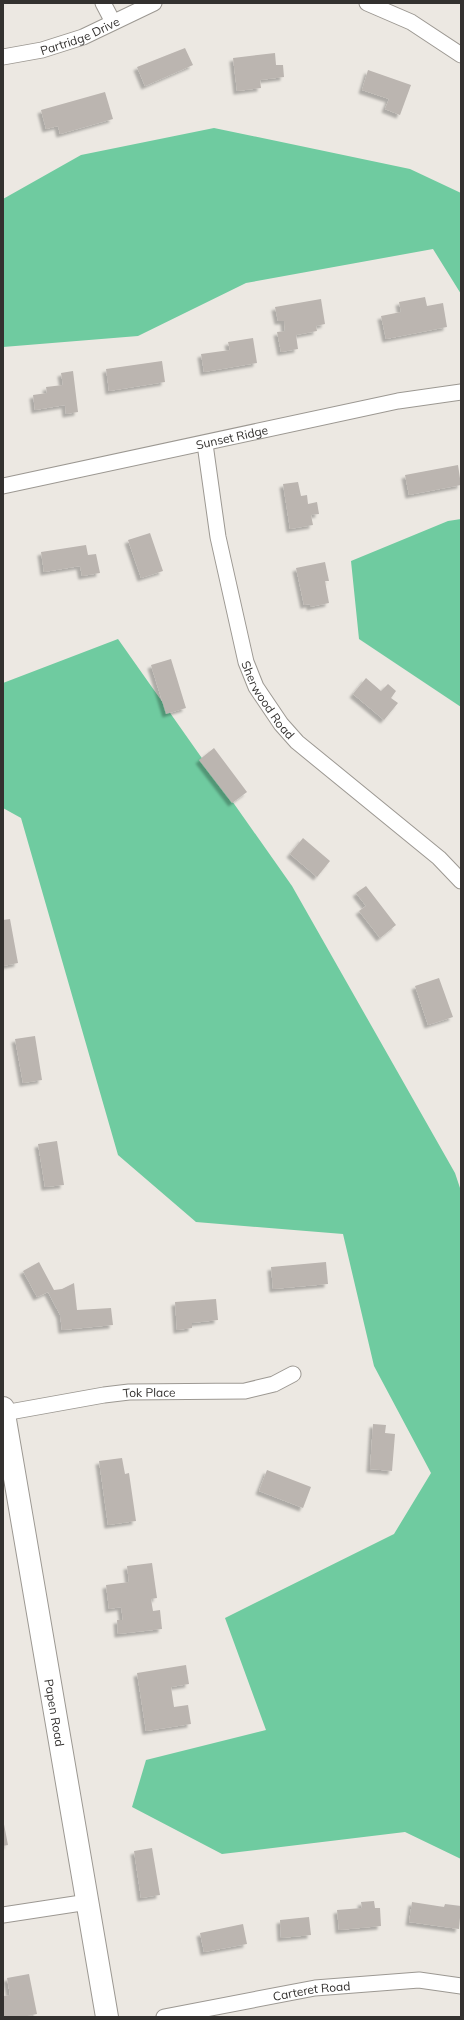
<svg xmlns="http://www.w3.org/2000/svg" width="464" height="2020" viewBox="0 0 464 2020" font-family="Mulish,sans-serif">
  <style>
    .forest { fill: #6fcba0 }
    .building { fill: #bbb5b0; filter: url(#shadow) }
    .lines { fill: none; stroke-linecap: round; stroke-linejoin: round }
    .street-casing { stroke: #9c9892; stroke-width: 17 }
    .secondary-casing { stroke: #9c9892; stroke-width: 24 }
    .street { stroke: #fff; stroke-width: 15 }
    .secondary { stroke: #fff; stroke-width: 22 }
    .labels { text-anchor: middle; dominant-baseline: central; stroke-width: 3.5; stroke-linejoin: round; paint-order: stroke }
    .street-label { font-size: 12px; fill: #33312f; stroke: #fff }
  </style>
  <defs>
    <filter id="shadow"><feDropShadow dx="-3.5" dy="3.5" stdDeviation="1" flood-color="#0004"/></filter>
  </defs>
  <rect width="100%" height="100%" fill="#ece8e2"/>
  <path class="forest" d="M214,128L410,169L461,193V294L433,249L246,283L138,336L3,347V199L81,155Z
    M461,519V707L359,639L351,561L448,521Z
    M118,639L292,886L455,1173L461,1191V1859L405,1832L222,1854L132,1807L146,1760L266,1730L225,1618L394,1534L431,1473L374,1366L343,1234L196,1222L118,1155L21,818L3,808V683Z"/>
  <path class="building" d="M185,48L193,65L145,86L137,67Z
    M275,53L276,65H283L284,77L260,80L261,88L237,91L233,58Z
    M368,70L411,85L400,115L385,109L389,99L362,90Z
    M105,92L113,119L60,134L58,126L46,129L41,110Z
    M425,297L427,306L443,303L447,327L386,339L381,316L401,312L399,302Z
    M321,299L325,324L316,326L317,331L296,335L298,349L281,352L277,332L285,331L284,321H278L275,307Z
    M253,338L257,363L204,372L201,354L230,350L228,342Z
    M162,361L165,382L109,391L106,369Z
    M73,371L78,412L66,414L65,405L35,410L33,395L47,393L46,387L63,385L61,373Z
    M458,465L461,485L409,495L405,475Z
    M298,482L301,496L307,495L308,504L317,502L319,514L311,515L313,525L290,529L283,484Z
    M150,533L163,571L141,578L128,540Z
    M86,545L88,555L96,554L100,573L82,576L80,566L44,572L41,552Z
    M325,562L329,581H325L329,603L310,607V604L304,605L296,568Z
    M171,659L186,708L166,714L151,665Z
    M366,678L381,691L388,684L396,691L391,698L398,703L384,720L353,694Z
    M214,748L247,792L232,803L199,760Z
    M303,838L330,861L317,877L290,854Z
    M366,886L396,925L380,938L359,911L366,906L356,893Z
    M10,919L18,963L3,966V920Z
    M439,978L453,1017L428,1025L415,986Z
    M35,1036L42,1080L23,1083L15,1039Z
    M57,1141L64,1185L45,1187L38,1144Z
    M39,1262L54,1290L62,1289L74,1283L77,1310L111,1308L113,1325L62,1330L60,1315L48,1292L37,1297L23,1271Z
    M326,1262L328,1284L273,1289L271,1267Z
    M216,1299L218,1320L192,1323V1328L177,1330L175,1302Z
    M373,1424L386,1425L385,1433L395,1434L392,1471L370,1469Z
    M122,1458L125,1474L129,1473L136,1521L108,1525L99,1461Z
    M267,1470L311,1487L303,1508L259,1491Z
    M152,1563L157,1598L151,1599L153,1611L160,1610L162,1629L118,1634L117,1620H123L121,1607L109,1609L106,1585L129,1582L127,1566Z
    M186,1665L189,1684L171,1687L174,1707L188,1705L191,1724L146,1731L137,1673Z
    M3,1819L8,1845L3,1846Z
    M152,1848L160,1895L141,1898L134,1851Z
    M374,1901L375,1908H380L381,1926L339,1930L337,1910L362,1908L361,1902Z
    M412,1902L444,1907L445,1904L461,1906L459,1929L409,1922Z
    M309,1917L311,1935L281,1938L280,1920Z
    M243,1924L247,1944L204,1952L200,1933Z
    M29,1974L37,2014L22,2017H3V1996L10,1995L7,1978Z"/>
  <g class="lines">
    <g class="street-casing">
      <g id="street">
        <path d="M103,3L113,22"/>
        <path d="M367,3L411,22L461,55"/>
        <path id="s1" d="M3,57L42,50L83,37L154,3"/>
        <path id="s2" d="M205,444L218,537L246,662L256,687L281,724L297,742L439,858L461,881"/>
        <path id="s3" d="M3,486L398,401L461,392"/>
        <path id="s4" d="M4,1413L104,1395L129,1392L245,1391L274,1384L293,1374"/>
        <path d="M3,1915L88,1902"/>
        <path id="s5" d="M164,2017L315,1988L419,1980L461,1986"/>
      </g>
    </g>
    <g class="secondary-casing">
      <g id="secondary">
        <path id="s6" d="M3,1408L107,2017"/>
      </g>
    </g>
    <use href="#street" class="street"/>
    <use href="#secondary" class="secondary"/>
  </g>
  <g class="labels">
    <g class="street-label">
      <text stroke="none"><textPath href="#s1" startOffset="80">Partridge Drive</textPath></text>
      <text stroke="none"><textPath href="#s3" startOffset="234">Sunset Ridge</textPath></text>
      <text stroke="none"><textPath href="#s2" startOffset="266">Sherwood Road</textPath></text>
      <text stroke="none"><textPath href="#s4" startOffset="147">Tok Place</textPath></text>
      <text stroke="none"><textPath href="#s6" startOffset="309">Papen Road</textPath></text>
      <text stroke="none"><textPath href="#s5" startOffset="150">Carteret Road</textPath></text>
    </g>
  </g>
  <rect width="464" height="2020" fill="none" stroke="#33312f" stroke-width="8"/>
</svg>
